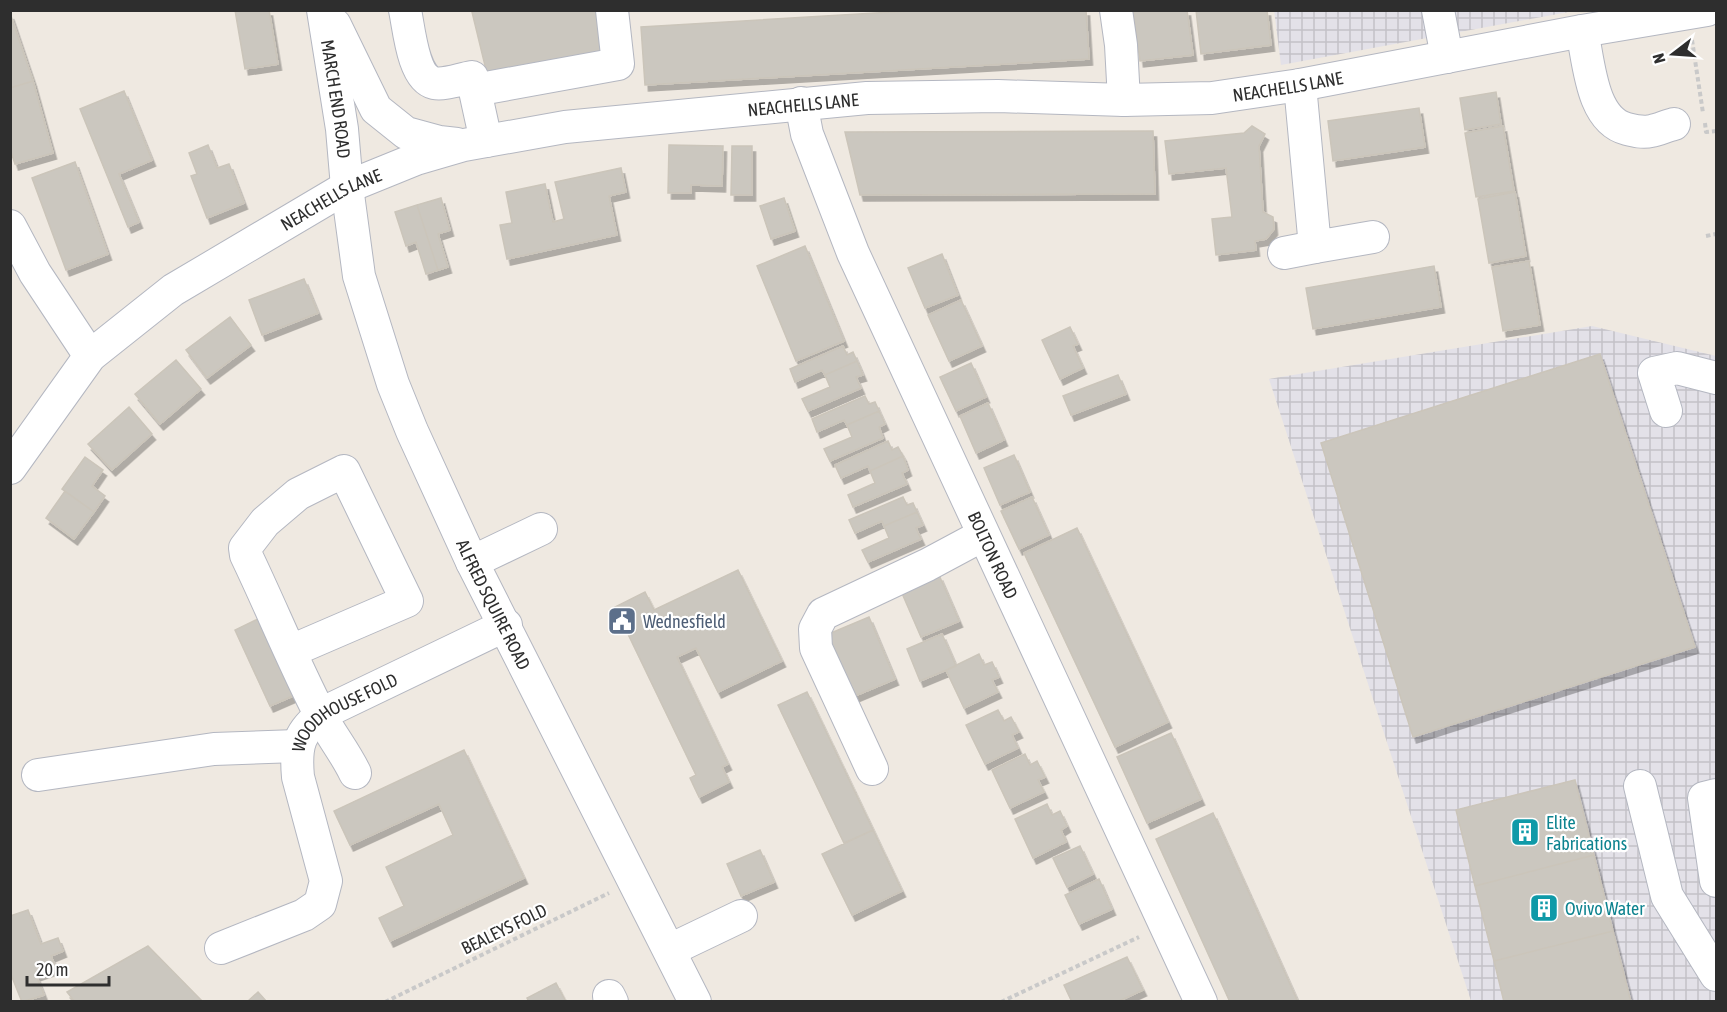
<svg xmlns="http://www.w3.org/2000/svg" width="1727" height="1012" viewBox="0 0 1727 1012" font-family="'Asap Condensed',sans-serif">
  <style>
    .industrial { fill: url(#industrial-grid) }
    .building { fill: #cbc7bf; stroke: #cbc5ba; stroke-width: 1.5; filter: url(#shadow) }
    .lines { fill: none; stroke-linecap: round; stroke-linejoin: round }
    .minor-casing { stroke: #b4b7c1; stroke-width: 34 }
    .path { stroke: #c9c9c9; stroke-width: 4; stroke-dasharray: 4.5 3; stroke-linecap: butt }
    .minor { stroke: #fff; stroke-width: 32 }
    .labels { text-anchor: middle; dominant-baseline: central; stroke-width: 4.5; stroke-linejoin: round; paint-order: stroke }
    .street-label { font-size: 18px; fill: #2e2e2e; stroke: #fff }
    .service-label { font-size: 18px; fill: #4e5e75; stroke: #fff; text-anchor: start }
    .culture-label { font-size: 18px; fill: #0d838f; stroke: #fff; text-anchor: start }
  </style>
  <defs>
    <pattern id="industrial-grid" width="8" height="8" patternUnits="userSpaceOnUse" patternTransform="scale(1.5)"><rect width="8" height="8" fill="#e3e1e8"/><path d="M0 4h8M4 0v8" fill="none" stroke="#c3c1c7"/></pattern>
    <filter id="shadow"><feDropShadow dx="3.5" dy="6" stdDeviation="0" flood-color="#0004"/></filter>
  </defs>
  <rect width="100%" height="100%" fill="#efe9e1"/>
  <path class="industrial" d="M1274,10L1574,11L1281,65Z
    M1592,326L1716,356V1001H1471L1269,379Z"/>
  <path class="building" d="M235,10H269L278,64L245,69Z
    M478,10H595L606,52L489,82L472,12Z
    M926,10H1086L1089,59L645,85L641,27Z
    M1133,10H1187L1193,55L1140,61Z
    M1196,10H1267L1271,45L1201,54Z
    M10,13L33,81L10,88Z
    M33,81L53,153L15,164L10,149V88Z
    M124,91L152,160L119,174L139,222L128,227L80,109Z
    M1496,92L1501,124L1465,130L1460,98Z
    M1419,108L1425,147L1333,161L1328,121Z
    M1252,126L1265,134L1259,146L1263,212L1273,217L1274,229L1266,239L1255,241L1256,250L1216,255L1212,219L1232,217L1226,168L1169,174L1165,141L1244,133Z
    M1503,126L1514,191L1476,197L1465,133Z
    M1153,131L1155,194L860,195L845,132Z
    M208,145L217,168L229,164L244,203L207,218L191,176L197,174L189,153Z
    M669,145L723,146L722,186L691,185V193H668Z
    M732,146H752V195H731Z
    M75,162L108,254L66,270L32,178Z
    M621,168L626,192L609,196L617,235L507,259L500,225L512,223L506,192L545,184L553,222L564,219L555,182Z
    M1515,192L1526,256L1489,263L1478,199Z
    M441,198L450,230L438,234L448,267L438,270L417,205Z
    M784,198L795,231L771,239L760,206Z
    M417,205L438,270L426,274L416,242L406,246L395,212Z
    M805,246L844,341L796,361L757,266Z
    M942,254L958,295L925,308L908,268Z
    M1529,261L1540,325L1503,331L1492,267Z
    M1434,266L1441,307L1313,329L1306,288Z
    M304,279L318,313L262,335L249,300Z
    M961,300L982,346L949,361L928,315Z
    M230,317L251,345L207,378L186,350Z
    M1070,327L1078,344L1073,346L1083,368L1060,379L1042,340Z
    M843,346L847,355L853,352L857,361L825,375L822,370L795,382L790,369Z
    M1600,354L1695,647L1413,737L1321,443Z
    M176,360L201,389L160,424L135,394Z
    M857,361L863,375L856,377L861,388L808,411L802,399L830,387L825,375Z
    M971,363L986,397L956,411L940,377Z
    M1118,375L1126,394L1071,415L1063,396Z
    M865,396L869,404L875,402L879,411L847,425L844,420L817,432L812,419Z
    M988,403L1004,440L976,453L960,416Z
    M129,407L152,434L112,470L88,444Z
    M879,411L885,424L879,427L883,438L830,461L824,449L852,437L847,425Z
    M888,441L892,450L898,447L903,456L870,471L868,466L841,478L835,465Z
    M1014,455L1030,492L1000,505L984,468Z
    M903,456L908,470L902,473L907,484L853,507L848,495L875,483L870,471Z
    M85,457L103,470L92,486L105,496L94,512L62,489Z
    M65,491L94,512L74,539L46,518Z
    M903,497L907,505L913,503L917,512L884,526L882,521L855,533L849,520Z
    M1032,497L1049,535L1019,549L1001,511Z
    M917,512L923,525L916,528L921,539L868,562L862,550L889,538L884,526Z
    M1077,528L1168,722L1115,747L1024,553Z
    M738,570L782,661L718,692L696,648L677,657L728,764L722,767L729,782L699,797L690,778L696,775L615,607L645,592L654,610Z
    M939,575L959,621L921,637L901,591Z
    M869,617L895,679L850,698L824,636Z
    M260,618L295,695L270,706L235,630Z
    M942,634L956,666L920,681L907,649Z
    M979,654L984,665L992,662L999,677L992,680L998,692L964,708L946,670Z
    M807,692L873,830L844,843L778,705Z
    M998,710L1004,721L1011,717L1019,732L1012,735L1018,748L985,764L966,725Z
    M1171,733L1201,799L1147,823L1117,757Z
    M464,750L524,878L390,941L379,918L404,906L386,867L453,835L439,804L350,845L334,811Z
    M1025,754L1030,765L1037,761L1045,777L1038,780L1044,792L1010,808L992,770Z
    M1575,780L1594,855L1475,886L1456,810Z
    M1047,804L1052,815L1060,811L1067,826L1061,830L1066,842L1033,858L1015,819Z
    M1213,813L1298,1002H1230L1156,839Z
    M873,830L902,891L852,915L822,854Z
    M1080,846L1093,874L1067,887L1053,858Z
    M760,850L774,882L741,896L727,864Z
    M1594,855L1613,931L1494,961L1475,886Z
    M1099,879L1112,909L1079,924L1065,895Z
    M28,910L41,944L58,938L63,951L51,956L56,968L36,975L44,995L22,1002L10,972V916Z
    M1613,931L1631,1002H1504L1494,961Z
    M148,946L203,1002H75L67,992Z
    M1127,957L1143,990L1117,1002H1072L1064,985Z
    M556,983L566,1002H529L527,998Z
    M258,992L267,1002H247Z"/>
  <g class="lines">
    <g class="minor-casing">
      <g id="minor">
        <path id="s1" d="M323,10L342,129L347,187L359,276L393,384L412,431L472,562L695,1002"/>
        <path d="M405,10C409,29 413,78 434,83C445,85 460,79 472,77L486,141"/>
        <path d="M1116,10L1121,45L1124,100"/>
        <path d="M1438,10L1447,57"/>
        <path d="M335,25L376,109L406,133L439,142L457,144"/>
        <path d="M1582,31C1589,62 1591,120 1627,129C1635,131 1643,133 1651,131C1658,130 1666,126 1674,124"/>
        <path d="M1300,85L1315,247L1373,237"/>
        <path d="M475,90L618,64L612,10"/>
        <path id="s2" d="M801,103L807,134L853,253L1201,1002"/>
        <path d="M10,226L35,273L90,356"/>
        <path d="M1284,253L1315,247"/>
        <path d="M1666,411L1654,373L1677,368L1716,378"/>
        <path id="s3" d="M10,468L90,356L173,290L347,187L416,159L464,145L565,127L867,98L998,96L1124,100L1212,98L1300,85L1582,31L1707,10"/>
        <path d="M472,562L541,529"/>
        <path d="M291,651L407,601L344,471L298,494L265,522L245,548L246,555C271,607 293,662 320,714C330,734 345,752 355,773"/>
        <path d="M872,769L816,648L815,629L823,614L927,565L983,535"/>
        <path d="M38,775L214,749L297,746"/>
        <path d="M1640,786L1667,896L1716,975"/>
        <path d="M1716,795L1704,798L1716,881"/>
        <path id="s4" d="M221,948L304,915L320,904L326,881L298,777C295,745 299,731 325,712L506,625"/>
        <path d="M670,950L741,916"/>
        <path d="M609,996L612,1002"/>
      </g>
    </g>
    <path class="path" d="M1692,40L1703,113
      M1705,123L1706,132L1716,131
      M1706,236L1716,234
      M385,1002L609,893
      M1001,1002L1139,937"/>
    <use href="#minor" class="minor"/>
  </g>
  <defs>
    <g id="civic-square" transform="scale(1.5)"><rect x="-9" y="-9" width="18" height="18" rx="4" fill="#5c6f8a" stroke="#fff"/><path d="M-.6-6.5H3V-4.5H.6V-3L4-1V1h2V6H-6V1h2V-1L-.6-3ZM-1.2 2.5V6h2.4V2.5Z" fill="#fff"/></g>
    <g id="building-square" transform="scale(1.5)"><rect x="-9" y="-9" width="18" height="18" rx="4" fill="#0f9aa8" stroke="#fff"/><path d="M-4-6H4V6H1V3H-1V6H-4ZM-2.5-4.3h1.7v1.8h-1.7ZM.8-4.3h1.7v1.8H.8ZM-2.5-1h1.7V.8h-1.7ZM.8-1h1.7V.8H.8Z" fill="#fff"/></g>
  </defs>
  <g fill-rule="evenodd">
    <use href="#civic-square" x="622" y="621"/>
    <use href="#building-square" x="1525" y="832"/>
    <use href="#building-square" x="1544" y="908"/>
  </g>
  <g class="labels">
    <g class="street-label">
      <text stroke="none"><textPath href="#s3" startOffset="1398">NEACHELLS LANE</textPath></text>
      <text stroke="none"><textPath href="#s1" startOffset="90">MARCH END ROAD</textPath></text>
      <text stroke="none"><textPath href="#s3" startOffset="912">NEACHELLS LANE</textPath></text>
      <text stroke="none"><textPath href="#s3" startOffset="426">NEACHELLS LANE</textPath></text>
      <text stroke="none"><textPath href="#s2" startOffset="492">BOLTON ROAD</textPath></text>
      <text stroke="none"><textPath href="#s1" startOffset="624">ALFRED SQUIRE ROAD</textPath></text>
      <text stroke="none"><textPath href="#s4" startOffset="330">WOODHOUSE FOLD</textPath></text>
      <text transform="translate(504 929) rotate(-26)">BEALEYS FOLD</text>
    </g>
    <g class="service-label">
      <text x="643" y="621">Wednesfield</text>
    </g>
    <g class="culture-label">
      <text x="1546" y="822">Elite<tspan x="1546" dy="21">Fabrications</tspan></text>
      <text x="1565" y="908">Ovivo Water</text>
    </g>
  </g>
  <rect width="1727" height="1012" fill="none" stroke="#2e2e2e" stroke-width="24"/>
  <g transform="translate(1673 54) rotate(253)" stroke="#ffffff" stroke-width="4.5" paint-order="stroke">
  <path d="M0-4.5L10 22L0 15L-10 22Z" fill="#2e2e2e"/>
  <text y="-9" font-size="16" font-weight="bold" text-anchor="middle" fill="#2e2e2e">N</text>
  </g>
  <path d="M27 976v9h82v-9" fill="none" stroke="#2e2e2e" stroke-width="3"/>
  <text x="36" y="976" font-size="18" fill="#2e2e2e" stroke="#ffffff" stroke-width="4.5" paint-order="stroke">20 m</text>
</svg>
